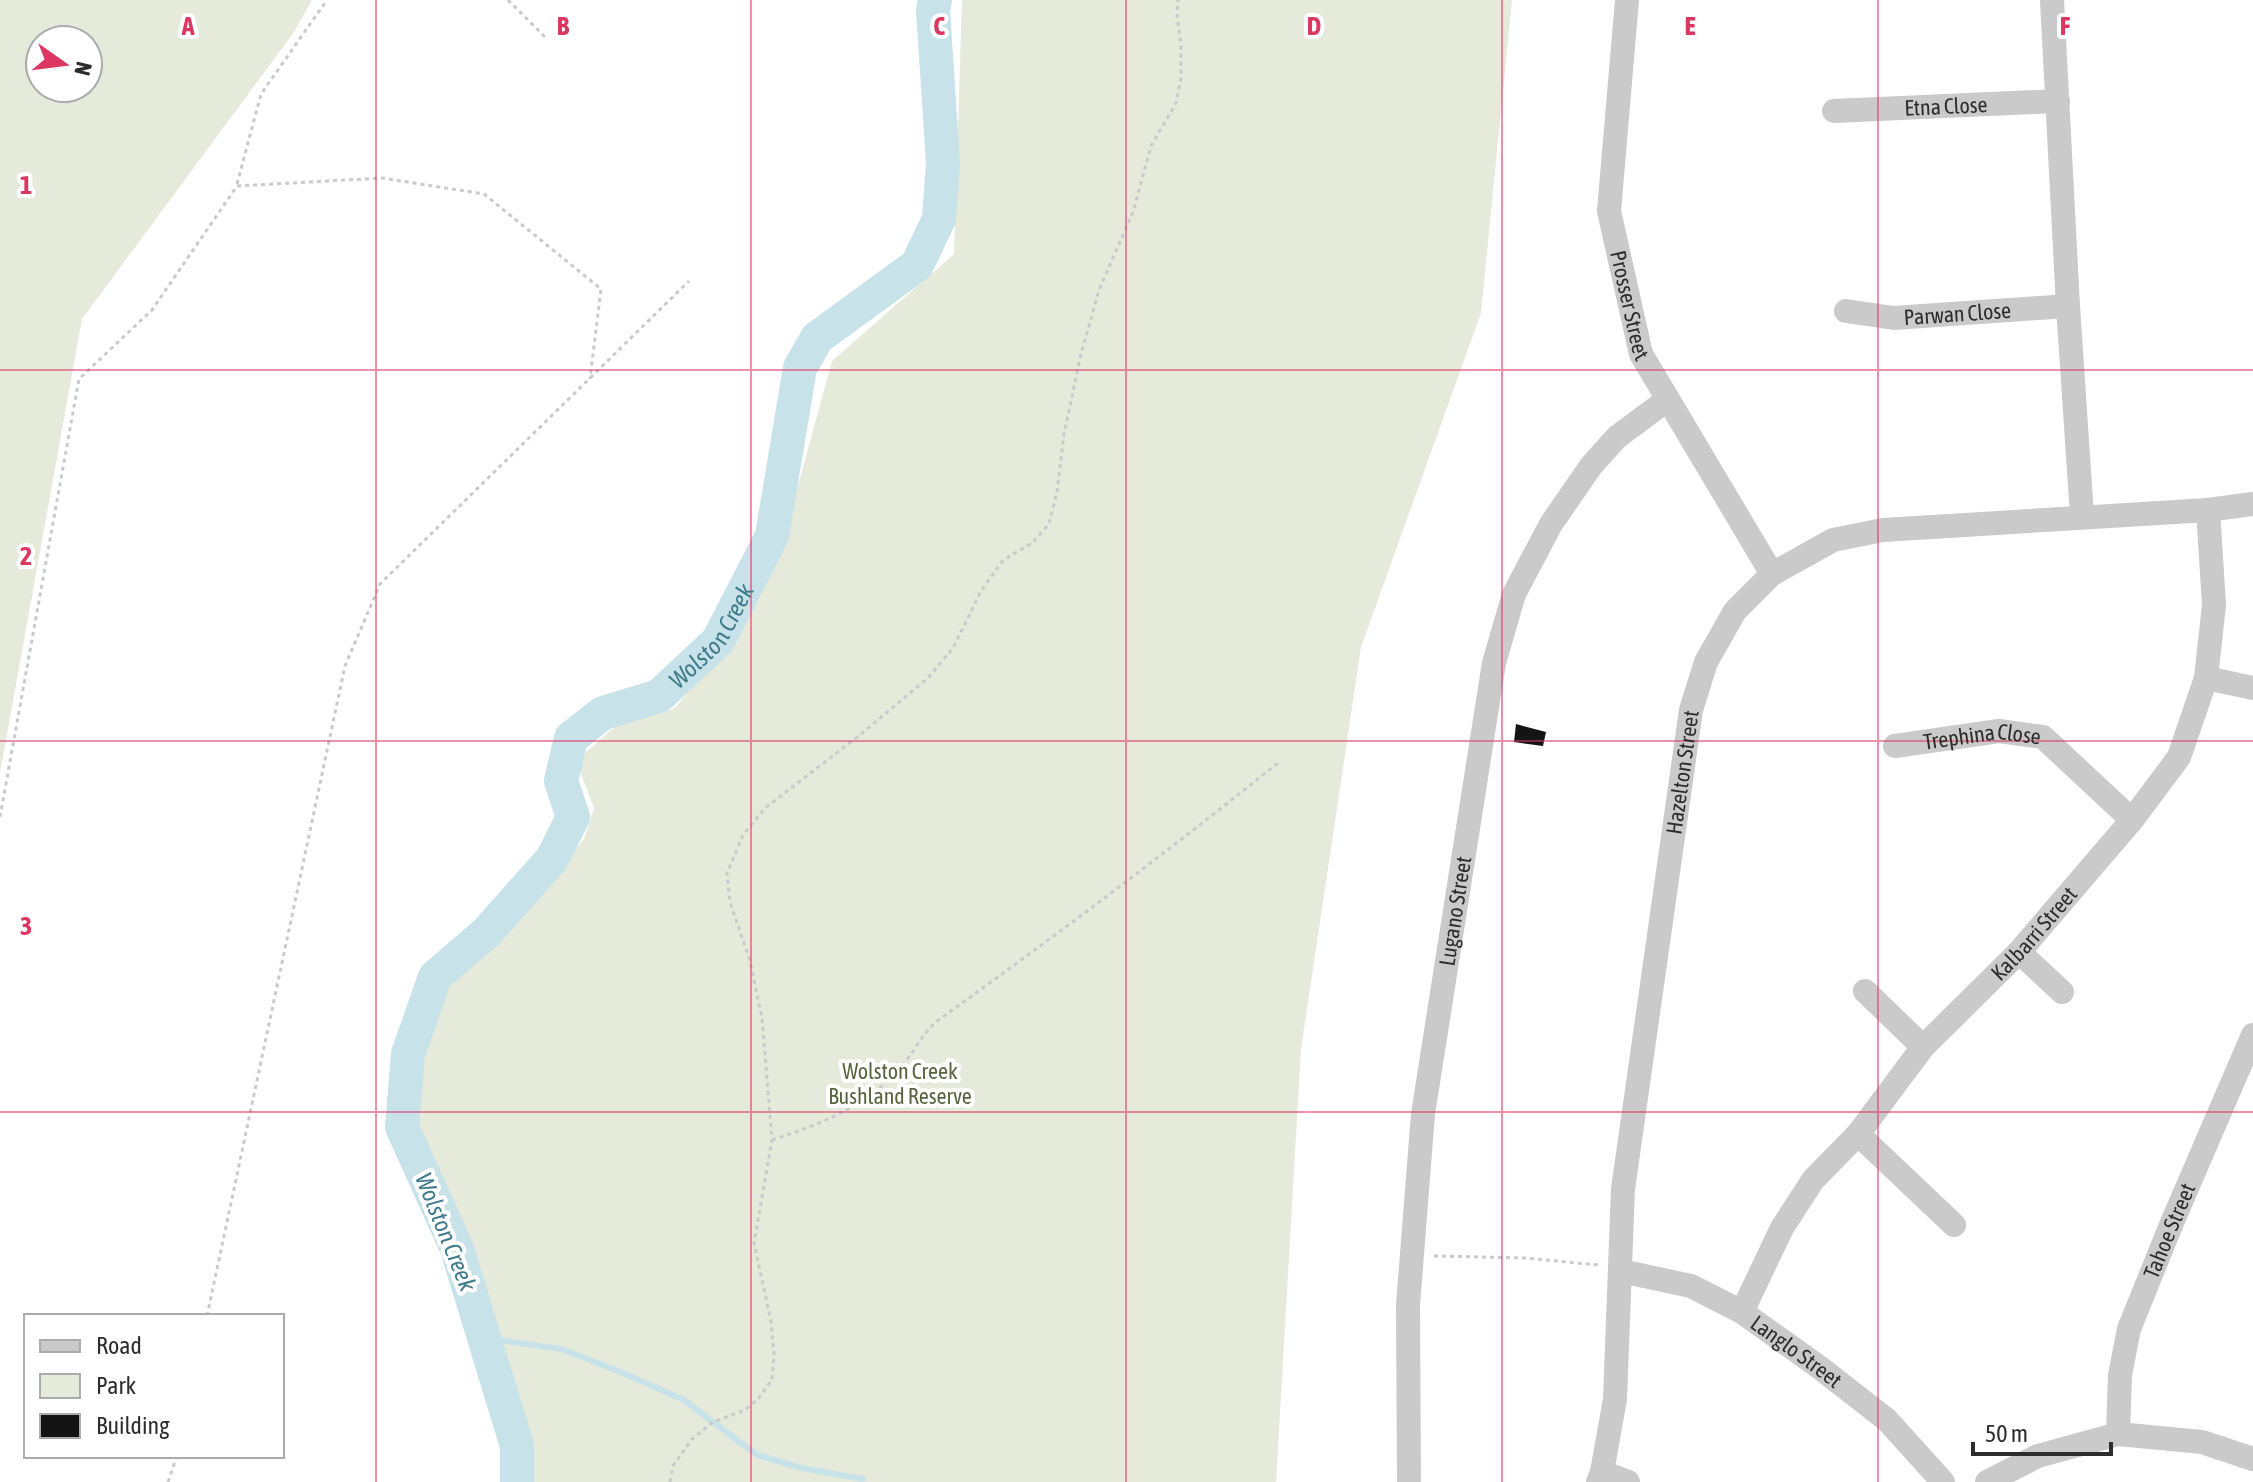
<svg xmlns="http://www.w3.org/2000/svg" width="2253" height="1482" viewBox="0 0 2253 1482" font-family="'Asap Condensed',sans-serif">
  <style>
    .green { fill: #e5eadb; fill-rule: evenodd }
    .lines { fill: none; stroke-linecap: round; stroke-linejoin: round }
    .stream { stroke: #c7e2e9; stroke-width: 6 }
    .river { stroke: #c7e2e9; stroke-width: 34 }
    .building { fill: #141414 }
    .path { stroke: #cacaca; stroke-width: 3; stroke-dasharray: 4 4; stroke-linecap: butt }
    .minor { stroke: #cacaca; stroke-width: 24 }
    .grid { fill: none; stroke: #db3761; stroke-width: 2; stroke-opacity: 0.55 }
    .labels { text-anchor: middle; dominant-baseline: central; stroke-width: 8; stroke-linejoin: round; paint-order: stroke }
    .street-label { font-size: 22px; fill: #2d2d2d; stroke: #fff }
    .park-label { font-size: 22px; fill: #57653d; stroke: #fff }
    .water-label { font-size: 24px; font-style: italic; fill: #3f7b8a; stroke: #fff }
    .grid-label { font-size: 26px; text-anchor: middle; font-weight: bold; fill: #db3761; stroke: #fff; stroke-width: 8; stroke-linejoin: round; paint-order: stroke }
  </style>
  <rect width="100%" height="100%" fill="#fff"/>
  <path class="green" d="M0,0H312L294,32L82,319L0,773ZM40,40H88V88H40Z
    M962,0H1512L1481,313L1361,647L1301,1049L1276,1482H526L525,1443L468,1246L416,1128L419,1055L444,984L584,839L594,808L576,761L618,724L674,709L722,651L787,526L832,361L954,254Z"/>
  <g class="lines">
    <path class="stream" d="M484,1338L561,1349L616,1370L684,1400L757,1455L801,1468L863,1479"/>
    <path class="river" id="s1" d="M517,1482V1446L457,1249L402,1127L408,1054L435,977L487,932L552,859L573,817L561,781L571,738L603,713L659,696L718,641L772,536L800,368L817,338L917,265L939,219L943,163L933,10L935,0"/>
  </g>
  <path class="building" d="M1516,724L1546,732L1543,746L1514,742Z"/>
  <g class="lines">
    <path class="path" d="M508,0L547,39
      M237,184L261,94L327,0
      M0,817L79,379L152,310L237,186L382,178L484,194L601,289L590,379
      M772,1140C819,1124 857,1111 894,1075C911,1059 921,1033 940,1019C1055,936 1169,851 1279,762
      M1434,1256L1526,1258L1598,1265
      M207,1316L345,666L380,584L689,281
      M168,1482L177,1456
      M670,1482L673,1466L692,1439L713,1422L745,1410L758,1399L772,1380L774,1354L771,1321L754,1243L772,1140L762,1018L750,961L730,902L727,873L743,835L765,808L860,735L929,677L953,648L981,591L1003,560L1032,543L1049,524L1057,492L1064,434L1081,354L1099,290L1133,212L1151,146L1176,103L1181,78V45L1177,15L1178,0"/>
    <g class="minor">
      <path id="s2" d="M1627,0L1609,211L1641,354L1772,574"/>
      <path d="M2052,0L2068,306L2082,516"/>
      <path id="s3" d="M1834,111L2058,101"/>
      <path id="s4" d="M1846,311L1894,318L2068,306"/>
      <path d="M2206,678L2253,688"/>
      <path id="s5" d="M1895,746L1999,731L2043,737L2132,820"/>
      <path d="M2019,952L2062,992"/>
      <path d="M1865,991L1923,1047"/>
      <path d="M1858,1134L1954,1225"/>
      <path id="s6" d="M1621,1271L1691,1286L1742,1312L1819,1367L1887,1420L1943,1482"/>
      <path id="s7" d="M1742,1312L1782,1228L1813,1180L1858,1134L1923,1047L2019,952L2132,820L2179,757L2206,678L2214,605L2208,510"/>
      <path id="s8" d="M2118,1434L2120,1375L2129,1329L2171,1225L2253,1035"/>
      <path d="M1602,1472L1628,1482"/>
      <path id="s9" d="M1409,1482L1408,1305L1423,1114L1494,663L1514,594L1551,524L1591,466L1617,437L1667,400"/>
      <path id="s10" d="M1598,1482L1602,1472L1615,1399L1623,1189L1691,710L1706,662L1735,611L1772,574L1833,540L1883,530L2208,510L2253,504"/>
      <path d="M1987,1482L2038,1456L2118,1434L2202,1442L2253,1459"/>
    </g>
  </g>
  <path class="grid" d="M376,0V1482M751,0V1482M1126,0V1482M1502,0V1482M1878,0V1482M0,370H2253M0,741H2253M0,1112H2253"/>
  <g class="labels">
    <g class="street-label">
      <text stroke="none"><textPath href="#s3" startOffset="112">Etna Close</textPath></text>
      <text stroke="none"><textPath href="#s2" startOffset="308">Prosser Street</textPath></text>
      <text stroke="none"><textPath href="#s4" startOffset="112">Parwan Close</textPath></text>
      <text stroke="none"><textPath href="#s5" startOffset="88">Trephina Close</textPath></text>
      <text stroke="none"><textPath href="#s10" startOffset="716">Hazelton Street</textPath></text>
      <text stroke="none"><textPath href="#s9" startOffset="574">Lugano Street</textPath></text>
      <text stroke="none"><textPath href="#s7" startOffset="482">Kalbarri Street</textPath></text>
      <text stroke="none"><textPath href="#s8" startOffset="212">Tahoe Street</textPath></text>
      <text stroke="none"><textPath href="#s6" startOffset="196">Langlo Street</textPath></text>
    </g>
    <g class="park-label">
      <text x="900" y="1071">Wolston Creek<tspan x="900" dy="25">Bushland Reserve</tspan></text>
    </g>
    <g class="water-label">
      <text stroke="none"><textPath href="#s1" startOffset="1006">Wolston Creek</textPath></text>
      <text transform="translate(446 1232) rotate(68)">Wolston Creek</text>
    </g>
  </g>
  <g class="grid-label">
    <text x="188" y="35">A</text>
    <text x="563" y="35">B</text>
    <text x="939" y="35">C</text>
    <text x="1314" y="35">D</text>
    <text x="1690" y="35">E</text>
    <text x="2065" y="35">F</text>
    <text x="26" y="194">1</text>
    <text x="26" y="565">2</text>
    <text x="26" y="935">3</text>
  </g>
  <rect x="24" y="1314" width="260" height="144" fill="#ffffff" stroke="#ababab" stroke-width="2"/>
  <rect x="40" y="1340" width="40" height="12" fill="#cacaca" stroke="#ababab" stroke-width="2"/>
  <text x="96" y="1354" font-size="24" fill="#2d2d2d">Road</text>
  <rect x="40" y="1374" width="40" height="24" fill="#e5eadb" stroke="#ababab" stroke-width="2"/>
  <text x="96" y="1394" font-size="24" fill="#2d2d2d">Park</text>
  <rect x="40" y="1414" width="40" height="24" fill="#141414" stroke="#ababab" stroke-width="2"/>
  <text x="96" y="1434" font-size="24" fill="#2d2d2d">Building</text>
  <g transform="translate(64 64) rotate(104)"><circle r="38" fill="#ffffff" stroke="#ababab" stroke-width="2"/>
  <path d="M0-6L14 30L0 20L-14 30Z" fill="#db3761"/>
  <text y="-12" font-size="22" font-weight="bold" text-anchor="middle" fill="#2d2d2d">N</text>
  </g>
  <path d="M1973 1442v12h138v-12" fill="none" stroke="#2d2d2d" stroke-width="4"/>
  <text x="1985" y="1442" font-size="24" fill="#2d2d2d" stroke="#ffffff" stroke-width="6" paint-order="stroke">50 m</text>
</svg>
